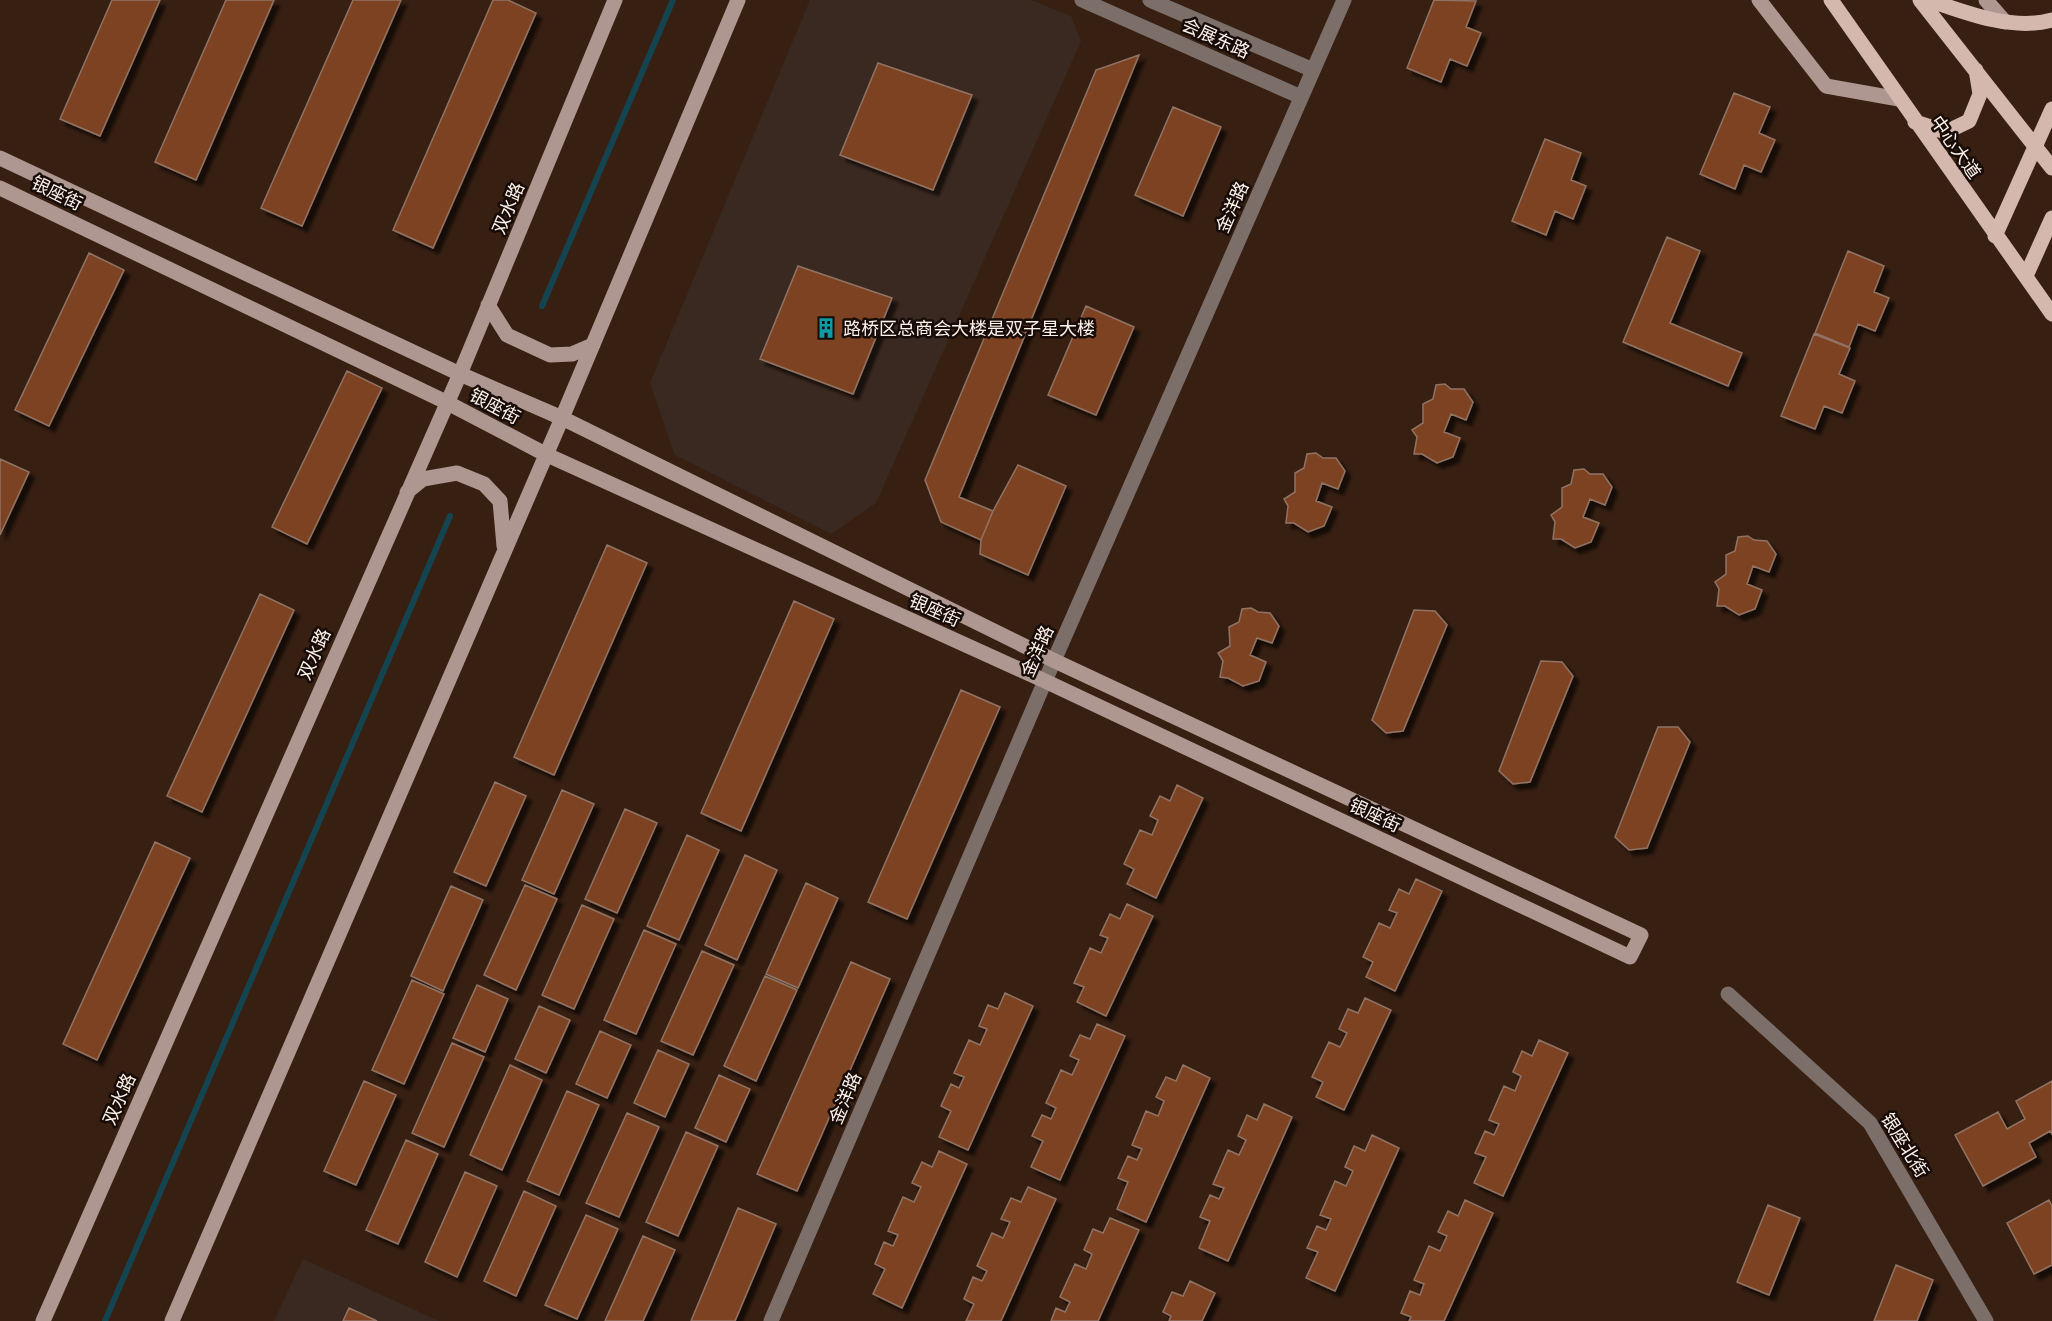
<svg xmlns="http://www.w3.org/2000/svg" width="2052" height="1321" viewBox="0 0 2052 1321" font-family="Roboto,'Noto Sans SC',sans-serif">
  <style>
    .commercial { fill: #3a2920 }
    .industrial { fill: #3a2921 }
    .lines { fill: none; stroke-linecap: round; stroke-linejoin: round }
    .stream { stroke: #154451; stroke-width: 6 }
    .building { fill: #7d4324; stroke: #907364; stroke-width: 1.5; filter: url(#shadow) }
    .tertiary { stroke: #7c6e69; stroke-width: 15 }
    .secondary { stroke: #ae9790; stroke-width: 15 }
    .primary { stroke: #d4b7ad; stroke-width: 15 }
    .labels { text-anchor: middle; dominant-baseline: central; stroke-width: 5; stroke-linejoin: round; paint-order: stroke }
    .street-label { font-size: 18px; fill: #fff2eb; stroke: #170c07 }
    .poi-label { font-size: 18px; fill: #fff2eb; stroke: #170c07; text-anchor: start }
  </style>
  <defs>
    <filter id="shadow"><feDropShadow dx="5.5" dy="5.5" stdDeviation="1.5" flood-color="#0009"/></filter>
  </defs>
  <rect width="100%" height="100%" fill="#371f12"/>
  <path class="commercial" d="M810,0H1031L1071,16L1081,41L876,503L831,534L675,455L650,383Z"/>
  <path class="industrial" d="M303,1259L439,1321H274Z"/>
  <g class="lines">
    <path class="stream" d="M542,306L673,0
      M105,1321L450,516"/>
  </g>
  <path class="building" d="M112,0H160L100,136L60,119Z
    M226,0H274L196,180L155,162Z
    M353,0H401L302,226L261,208Z
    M493,0H508L536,13L433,248L393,230Z
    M1434,0L1476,1L1466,27L1481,33L1467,66L1450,59L1441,82L1407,68Z
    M1139,55L959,497L993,511L981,540L941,522L925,480L1096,70Z
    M878,63L972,95L933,190L840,155Z
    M1734,93L1770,107L1759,133L1775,140L1761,172L1744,165L1735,189L1700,174Z
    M1173,107L1221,127L1183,216L1135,195Z
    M1545,139L1581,153L1571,180L1586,186L1573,219L1555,211L1546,235L1512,221Z
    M1667,237L1700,251L1670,323L1742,353L1728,386L1623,342Z
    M1848,251L1884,266L1874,292L1889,298L1875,331L1858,324L1849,347L1815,333Z
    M89,253L124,270L49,426L15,410Z
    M798,266L892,298L853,394L760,359Z
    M1086,306L1134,327L1096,415L1048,395Z
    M1814,334L1850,348L1839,374L1855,381L1842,413L1824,406L1815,429L1781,416Z
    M347,371L382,388L307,544L272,527Z
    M1445,384L1451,389H1464L1473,402L1466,420L1451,414L1444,432L1460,438L1453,457L1437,463L1422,454H1414L1417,437L1412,430L1423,423V404L1433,399L1436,385Z
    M1316,453L1323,458H1336L1345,471L1338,489L1322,483L1316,501L1332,507L1324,526L1308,532L1294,523H1286L1288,506L1284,499L1295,492V473L1304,468L1307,454Z
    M0,459L29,472L0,535Z
    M1018,465L1066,486L1028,575L980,554L981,540L993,511Z
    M1584,469L1590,474H1603L1612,487L1605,505L1590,499L1583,517L1599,523L1591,542L1575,548L1561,539H1553L1555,522L1551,515L1562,507V488L1571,484L1574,470Z
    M1748,536L1754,540L1767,541L1776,554L1769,572L1753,566L1747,584L1762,590L1755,609L1739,615L1725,606H1717L1719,589L1715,582L1726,574V555L1735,551L1738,537Z
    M607,545L647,563L554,775L514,757Z
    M260,594L294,610L202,812L167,796Z
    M794,601L834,619L741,831L701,813Z
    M1251,608L1258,612L1270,613L1279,626L1272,643L1257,638L1250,655L1266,662L1259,681L1243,686L1228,678L1220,677L1223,661L1218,653L1230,646L1229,627L1239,622L1242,609Z
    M1414,610L1435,611L1447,625L1403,731L1386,733L1372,720Z
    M1541,661L1562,662L1573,676L1530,782L1513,784L1499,771Z
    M961,690L1000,707L907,919L868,902Z
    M1658,727H1678L1690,742L1647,848L1629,850L1615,837Z
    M495,782L526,796L486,886L454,872Z
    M1177,785L1203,798L1156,898L1127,884L1134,869L1124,864L1140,830L1152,835L1158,820L1150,816L1160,796L1170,801Z
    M562,790L594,804L554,894L522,880Z
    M625,809L657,823L617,913L585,899Z
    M687,835L719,850L679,940L647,926Z
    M155,842L190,858L97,1060L63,1044Z
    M745,855L777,870L737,960L705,945Z
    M1416,879L1442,891L1395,991L1366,977L1373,962L1363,957L1379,923L1390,928L1397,913L1389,910L1399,889L1409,894Z
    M806,883L838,898L798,988L766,974Z
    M525,885L557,899L516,990L484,975Z
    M451,886L483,900L443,991L411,976Z
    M1127,904L1153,916L1106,1016L1077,1002L1084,987L1074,983L1090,948L1101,953L1108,938L1100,935L1110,914L1120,919Z
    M582,905L614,919L574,1009L542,995Z
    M644,930L676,944L636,1034L604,1020Z
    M702,951L734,965L693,1055L661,1041Z
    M851,962L890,979L797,1191L757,1174Z
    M765,976L797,990L756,1081L724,1066Z
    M412,980L444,994L404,1084L372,1070Z
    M477,985L508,999L485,1052L453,1038Z
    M1005,993L1033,1006L968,1150L939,1137L951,1111L941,1106L951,1084L959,1088L964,1077L954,1073L969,1040L980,1045L987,1029L979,1026L988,1005L998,1009Z
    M1365,998L1391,1010L1344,1110L1316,1097L1323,1082L1312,1077L1329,1042L1340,1047L1347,1033L1339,1029L1348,1009L1358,1013Z
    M539,1006L570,1020L546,1073L515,1059Z
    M1097,1024L1125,1036L1060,1180L1031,1167L1043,1141L1032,1136L1042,1115L1051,1119L1056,1108L1046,1103L1061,1070L1072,1075L1079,1060L1070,1056L1080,1035L1090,1039Z
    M600,1031L631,1045L607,1098L576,1084Z
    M1539,1040L1568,1053L1503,1196L1474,1183L1486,1157L1475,1153L1485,1131L1494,1135L1499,1124L1489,1120L1504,1086L1515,1091L1521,1076L1513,1072L1522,1051L1532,1056Z
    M452,1043L484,1057L444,1147L412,1133Z
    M658,1050L689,1064L665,1117L634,1103Z
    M510,1065L542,1080L502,1170L470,1155Z
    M1183,1065L1210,1078L1146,1222L1117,1209L1128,1182L1118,1178L1128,1156L1137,1160L1142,1149L1132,1145L1146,1111L1158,1116L1164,1101L1156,1097L1166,1077L1176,1081Z
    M719,1075L750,1089L726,1142L695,1128Z
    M364,1081L396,1095L356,1185L324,1171Z
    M2052,1081V1134L2050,1131L2029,1143L2036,1157L1983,1186L1955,1135L1998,1112L2007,1129L2025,1119L2016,1101Z
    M567,1091L599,1105L559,1195L527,1181Z
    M1264,1104L1292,1117L1228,1261L1199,1248L1210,1221L1200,1217L1210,1195L1219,1199L1224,1188L1213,1184L1228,1150L1239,1155L1246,1140L1238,1136L1247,1115L1257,1120Z
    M627,1113L659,1127L619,1217L586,1203Z
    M686,1132L718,1146L678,1236L646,1222Z
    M1372,1135L1399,1148L1335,1291L1306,1278L1318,1252L1307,1248L1317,1226L1326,1230L1331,1219L1320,1215L1335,1181L1346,1186L1353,1171L1345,1167L1354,1146L1365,1151Z
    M406,1140L438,1154L398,1244L366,1230Z
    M939,1151L967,1164L902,1308L873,1294L885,1269L875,1264L884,1242L893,1246L898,1235L888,1231L903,1197L914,1202L921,1187L912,1183L922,1162L932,1167Z
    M465,1172L497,1186L457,1277L425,1262Z
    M1028,1187L1056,1199L1001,1321H966L974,1304L964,1299L973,1277L982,1281L987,1271L977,1266L992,1233L1003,1238L1010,1222L1001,1219L1011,1198L1021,1202Z
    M524,1191L556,1206L516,1296L484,1281Z
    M1465,1200L1493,1213L1444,1321H1409L1411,1317L1401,1313L1410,1291L1420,1295L1424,1284L1414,1280L1429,1246L1440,1251L1447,1236L1438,1232L1448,1211L1458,1216Z
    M2049,1200L2052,1206V1265L2034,1274L2007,1223Z
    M1768,1205L1800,1218L1769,1295L1737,1282Z
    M738,1208L776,1224L735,1321H691Z
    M586,1215L618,1229L577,1319L545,1305Z
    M1110,1218L1139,1230L1098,1321H1051L1056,1308L1065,1312L1070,1302L1060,1297L1075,1264L1086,1269L1092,1254L1084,1250L1093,1229L1103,1233Z
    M643,1236L675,1250L643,1321H605Z
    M1896,1265L1933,1280L1917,1321H1874Z
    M1190,1281L1215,1293L1202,1321H1169L1171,1316L1163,1312L1172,1292L1183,1296Z
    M349,1308L377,1321H343Z"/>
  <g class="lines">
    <path class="tertiary" d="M1082,0L1301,97
      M1150,0L1313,70
      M1728,994L1870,1123L1986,1321
      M771,1321L1045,681L1344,0"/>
    <path class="secondary" d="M1759,0L1826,86L1899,99
      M1986,0L2005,22
      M0,158L460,374L562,418L1055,661L1641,935L1630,957L1045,681L545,454L446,402L0,188
      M488,305L507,335L550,355L572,354L593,345
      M407,492L423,479L457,473L484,484L500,501L504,546
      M43,1321L460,374L615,0
      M172,1321L562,418L738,0"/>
    <path class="primary" d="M1831,0L2052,314
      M1920,0L2052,168
      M1929,0C1966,13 2013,31 2052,20
      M1915,122L1946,132L1969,121L1980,94L1976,70
      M1995,236L2052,109
      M2026,276L2052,218"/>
  </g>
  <defs>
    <g id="building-bare" transform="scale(1.62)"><path d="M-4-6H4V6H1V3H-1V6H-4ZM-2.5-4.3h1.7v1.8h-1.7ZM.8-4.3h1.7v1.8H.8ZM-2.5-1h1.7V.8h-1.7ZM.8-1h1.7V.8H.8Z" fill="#0f9aa8" stroke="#170c07" stroke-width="2.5" paint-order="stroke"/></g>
  </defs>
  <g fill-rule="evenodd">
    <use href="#building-bare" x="826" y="328"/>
  </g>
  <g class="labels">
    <g class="street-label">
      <text transform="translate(1216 38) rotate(24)">会展东路</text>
      <text transform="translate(1956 147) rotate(55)">中心大道</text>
      <text transform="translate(57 193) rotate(26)">银座街</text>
      <text transform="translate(1232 207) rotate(-66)">金洋路</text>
      <text transform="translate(508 208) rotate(-67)">双水路</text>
      <text transform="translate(495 406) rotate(28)">银座街</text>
      <text transform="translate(935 610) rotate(24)">银座街</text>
      <text transform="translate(1037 651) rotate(-66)">金洋路</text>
      <text transform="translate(314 654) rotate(-66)">双水路</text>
      <text transform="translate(1375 815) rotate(25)">银座街</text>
      <text transform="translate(845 1098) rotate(-67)">金洋路</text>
      <text transform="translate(119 1099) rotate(-66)">双水路</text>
      <text transform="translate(1905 1145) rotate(58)">银座北街</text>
    </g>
    <g class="poi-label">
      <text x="843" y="328">路桥区总商会大楼是双子星大楼</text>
    </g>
  </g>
</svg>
